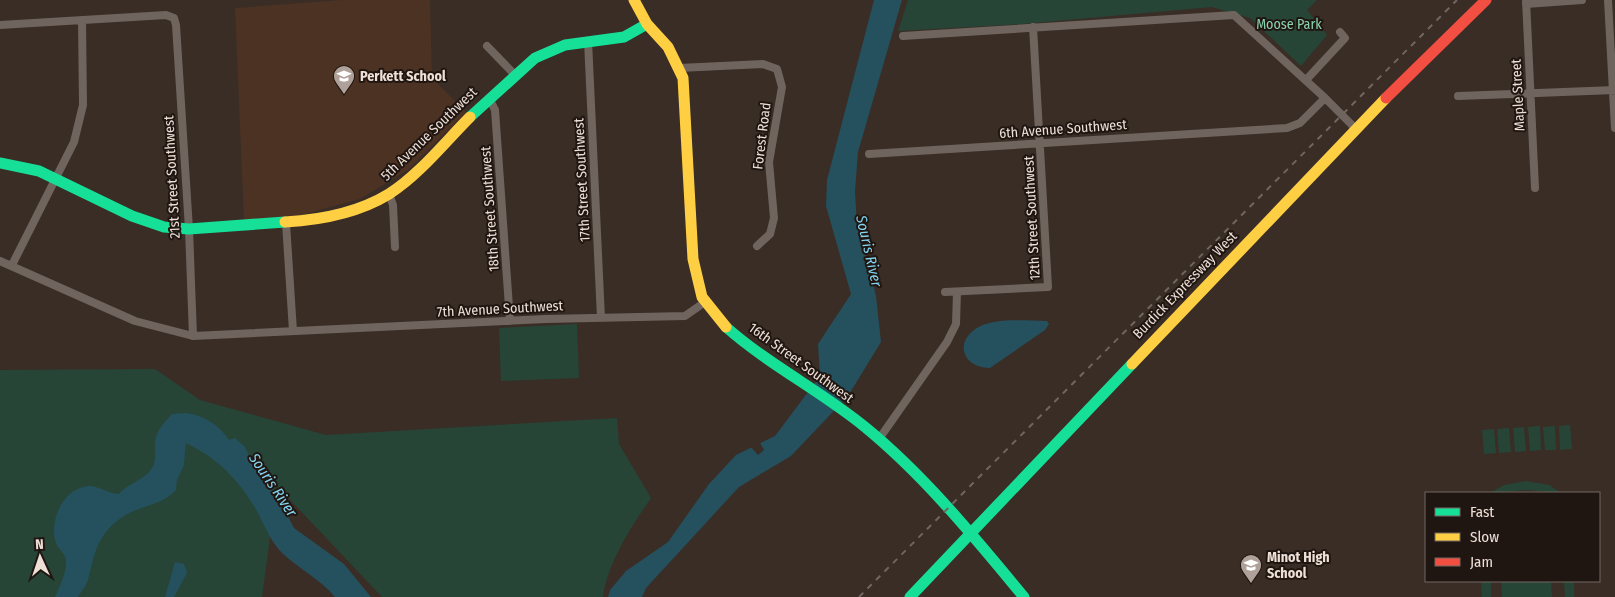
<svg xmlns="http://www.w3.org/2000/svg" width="1615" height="597" viewBox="0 0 1615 597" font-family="'Fira Sans Condensed',sans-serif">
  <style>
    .built { fill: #4c3223 }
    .green { fill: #264536 }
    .water { fill: #25505e }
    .pier { fill: #392d26 }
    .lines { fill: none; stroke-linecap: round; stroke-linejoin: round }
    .river { stroke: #25505e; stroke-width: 12 }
    .street { stroke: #6f645e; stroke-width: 8 }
    .fast { stroke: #16e098; stroke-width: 11 }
    .slow { stroke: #ffcf43; stroke-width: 11 }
    .jam { stroke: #f24e42; stroke-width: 11 }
    .rail { stroke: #706661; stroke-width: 2; stroke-dasharray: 6 6; stroke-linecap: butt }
    .labels { text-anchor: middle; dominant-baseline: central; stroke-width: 4; stroke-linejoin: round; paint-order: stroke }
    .park-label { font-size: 14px; fill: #89d3b2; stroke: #201611 }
    .poi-label { font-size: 14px; font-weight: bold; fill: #eedfd7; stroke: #201611; text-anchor: start }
    .street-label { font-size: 14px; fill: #eedfd7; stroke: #201611 }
    .water-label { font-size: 15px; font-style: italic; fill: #83d4f1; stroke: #201611 }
  </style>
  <rect width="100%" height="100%" fill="#392d26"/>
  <path class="built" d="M342,0H430L432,78L466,112L408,170L360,199L294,217L244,220L235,8Z"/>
  <path class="green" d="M908,0H1317L1307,10L1327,35L1301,66L1250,18L1212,7L1022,24L898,31Z
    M577,324L579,378L501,381L499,328Z
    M155,369L200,400L326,435L617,418L619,444L651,498C631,527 608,562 603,597H382L277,486L262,597H0V370Z
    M1570,425L1572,449L1560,450L1559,426Z
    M1540,426L1541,450L1530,451L1528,427Z
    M1555,426L1556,450H1545L1543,427Z
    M1524,427L1526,451L1515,452L1513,428Z
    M1509,428L1511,452L1499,453L1497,429Z
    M1494,429L1496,453L1484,454L1482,430Z
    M1526,481L1549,485L1561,493L1526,490L1490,493L1504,485Z
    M1481,581H1491V597H1482Z
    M1501,581H1551L1552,597H1502Z
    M1564,581H1574V597H1565Z"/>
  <path class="water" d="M874,0H902L858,152L855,191L857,227L868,262L876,296L881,342L848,396L791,456L739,487L646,588L642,597H608L610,590L626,571L668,542L709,484L736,455L775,436L820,376L818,344L851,294L826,206L827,180Z
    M1047,321L1049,324L1045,330L990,368C964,368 953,343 977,328C995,317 1026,321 1047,321Z
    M186,413C205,416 218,424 229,440L235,438L245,447L250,458L269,480L294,528L344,564L371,597H335C320,579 299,569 282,553C272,543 266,529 260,517C243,484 218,457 185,443L179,456L176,490C162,506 139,505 121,518C97,535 95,553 88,580C86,586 81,592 78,597H55C60,586 67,572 66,560C65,553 58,549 56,543C48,521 64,487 89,486C99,486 109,494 119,494C129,482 144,481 152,468C158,458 153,447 156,437C159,427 166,421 172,414Z
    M175,562L184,564L187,573L174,597H165Z"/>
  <path class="pier" d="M759,441L764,450L758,455L750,446Z"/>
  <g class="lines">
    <path class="river" d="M171,479L178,464L180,441"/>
    <path class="street" d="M1526,0L1535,188
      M1608,0L1615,128
      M1526,4L1582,0
      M0,25L166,15L174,18L176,25L189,229L193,336
      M903,36L1234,15L1325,98L1356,129
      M588,41L601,318
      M487,46L514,74
      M679,68L763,64L777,69L782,87L769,162L774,218L770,234L757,246
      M1306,80L1345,38L1340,32
      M1458,96L1615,90
      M489,98L495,110L510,321
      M869,154L1287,128L1300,123L1325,98
      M389,194L393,205L395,247
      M286,223L293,331
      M0,261L135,321L193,336L546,319L685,316L705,302
      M12,265L74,142L83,105L82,20
      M945,292L1048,287L1033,27
      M879,439L947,342L956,324L957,292"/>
    <path class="fast" d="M470,117L535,58L565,45L624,37L647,24
      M0,163L39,171L132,216L164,227L189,229L285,222
      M726,327C769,365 821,391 865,427C925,476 975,538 1024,597
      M910,597L1132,364"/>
    <path class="slow" d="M634,0L647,24L668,47L683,78L693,259L702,297L726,327
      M285,222C320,220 358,213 389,194C419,175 445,142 470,117
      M1132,364L1386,98"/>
    <path class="jam" d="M1386,98L1486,0"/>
    <path class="rail" d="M859,597L1457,0"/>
  </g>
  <defs>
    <g id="school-pin" transform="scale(1.125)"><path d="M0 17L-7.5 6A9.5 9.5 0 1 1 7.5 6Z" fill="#afa199" stroke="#201611"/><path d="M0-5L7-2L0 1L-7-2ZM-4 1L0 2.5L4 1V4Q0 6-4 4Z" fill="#fff"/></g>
  </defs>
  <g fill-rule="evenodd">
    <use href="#school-pin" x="344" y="76"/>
    <use href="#school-pin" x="1251" y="565"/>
  </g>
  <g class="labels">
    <g class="park-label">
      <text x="1289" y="24">Moose Park</text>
    </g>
    <g class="poi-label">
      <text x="360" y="76">Perkett School</text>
      <text x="1267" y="557">Minot High<tspan x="1267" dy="16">School</tspan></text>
    </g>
    <g class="street-label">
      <text transform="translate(1518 95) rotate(-93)">Maple Street</text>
      <text transform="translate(1063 129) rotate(-4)">6th Avenue Southwest</text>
      <text transform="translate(429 134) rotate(-44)">5th Avenue Southwest</text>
      <text transform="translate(762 136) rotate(-83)">Forest Road</text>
      <text transform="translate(172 177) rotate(-93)">21st Street Southwest</text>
      <text transform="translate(582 180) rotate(-93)">17th Street Southwest</text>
      <text transform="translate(490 209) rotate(-94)">18th Street Southwest</text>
      <text transform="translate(1032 218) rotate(-93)">12th Street Southwest</text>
      <text transform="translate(1185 285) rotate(-46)">Burdick Expressway West</text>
      <text transform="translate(500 309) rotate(-3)">7th Avenue Southwest</text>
      <text transform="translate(801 363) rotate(36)">16th Street Southwest</text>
    </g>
    <g class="water-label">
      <text transform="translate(869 251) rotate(77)">Souris River</text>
      <text transform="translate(273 485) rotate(56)">Souris River</text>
    </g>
  </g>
  <rect x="1425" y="492" width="175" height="90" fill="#201611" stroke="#726660"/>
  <rect x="1435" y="508" width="25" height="8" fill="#16e098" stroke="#726660"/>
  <text x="1470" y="517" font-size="15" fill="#eedfd7">Fast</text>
  <rect x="1435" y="533" width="25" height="8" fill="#ffcf43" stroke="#726660"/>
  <text x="1470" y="542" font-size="15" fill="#eedfd7">Slow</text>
  <rect x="1435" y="558" width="25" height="8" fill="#f24e42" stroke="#726660"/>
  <text x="1470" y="567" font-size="15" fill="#eedfd7">Jam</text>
  <g transform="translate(40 557) rotate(357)" stroke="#201611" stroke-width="4" paint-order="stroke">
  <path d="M0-4L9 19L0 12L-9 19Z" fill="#eedfd7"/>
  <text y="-8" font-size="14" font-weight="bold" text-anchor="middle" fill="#eedfd7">N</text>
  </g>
</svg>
